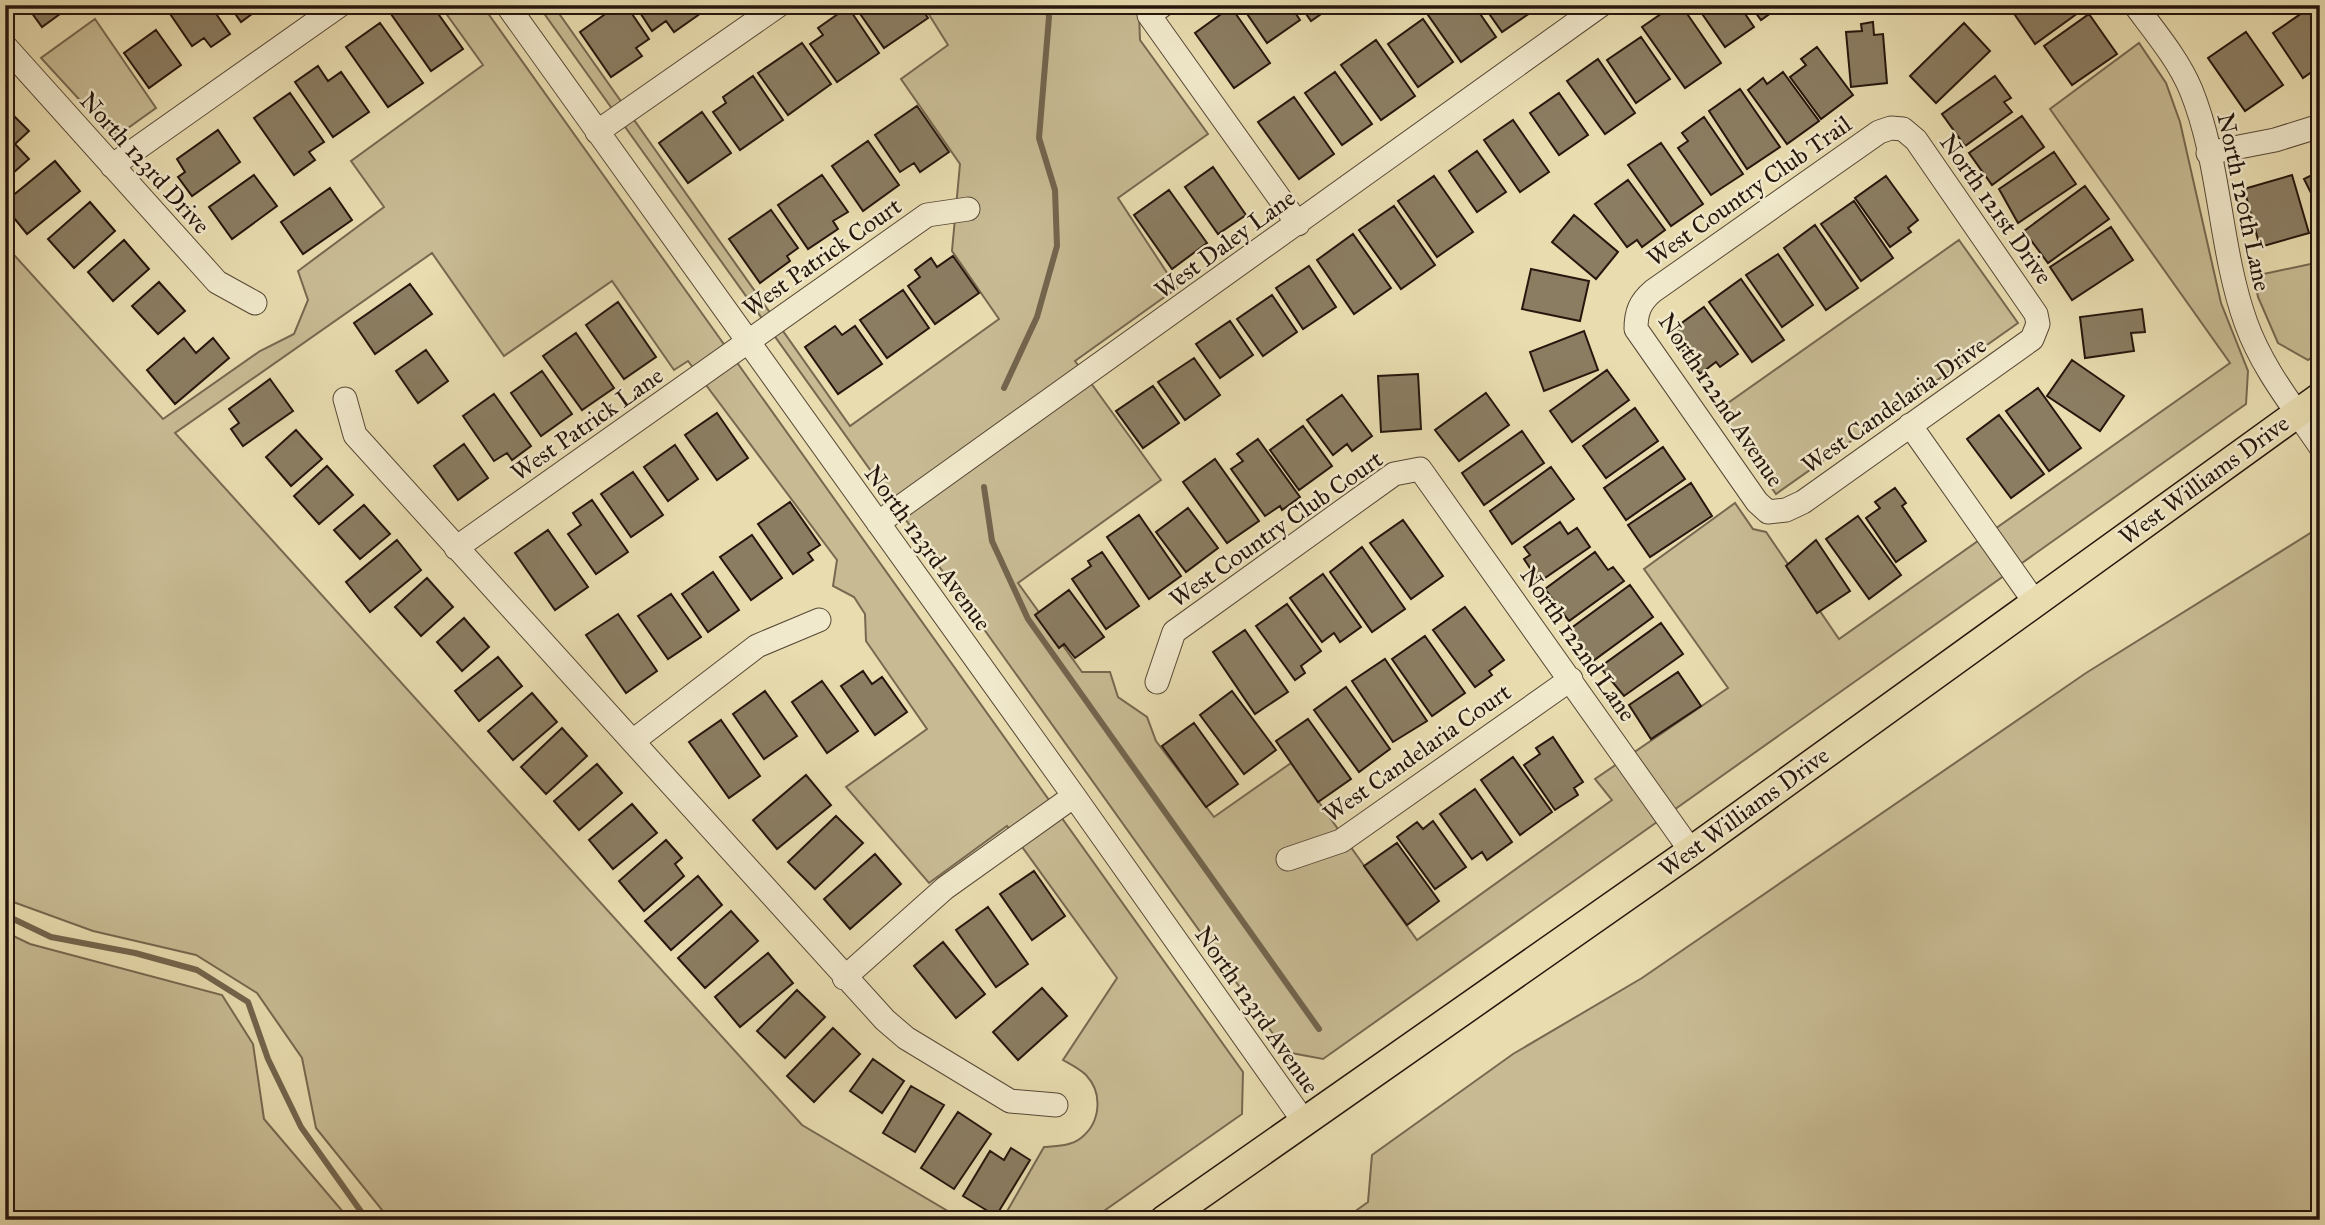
<svg xmlns="http://www.w3.org/2000/svg" width="2325" height="1225" viewBox="0 0 2325 1225" font-family="'IM FELL Great Primer',serif">
  <style>
    .green { fill: #c8bb94; stroke: #776850; stroke-width: 2 }
    .lines { fill: none; stroke-linecap: round; stroke-linejoin: round }
    .stream { stroke: #73654e; stroke-width: 6 }
    .building { fill: #8b7d62; stroke: #26160d; stroke-width: 2 }
    .minor-casing { stroke: #574836; stroke-width: 25 }
    .major-casing { stroke: #26160d; stroke-width: 31 }
    .minor { stroke: #f1e9cc; stroke-width: 23 }
    .major { stroke: #e9ddb0; stroke-width: 28 }
    .labels { text-anchor: middle; dominant-baseline: central; stroke-width: 5; stroke-linejoin: round; paint-order: stroke }
    .street-label { font-size: 24px; fill: #26160d; stroke: #f1e9cc }
  </style>
  <rect width="100%" height="100%" fill="#e9ddb0"/>
  <filter id="stains"><feTurbulence type="fractalNoise" baseFrequency=".00286" numOctaves="4"/><feColorMatrix values="0 0 0 0 .2 0 0 0 0 .09 0 0 0 0 .02 0 0 0 .5 -.17"/></filter>
  <radialGradient id="worn" r=".72"><stop offset=".6" stop-color="#630" stop-opacity="0"/><stop offset="1" stop-color="#630" stop-opacity=".3"/></radialGradient>
  <path class="green" d="M440,5H482L1243,1072L1242,1114L1091,1220H1002L1044,1147C1057,1146 1071,1146 1081,1138C1101,1122 1103,1093 1086,1075C1080,1069 1070,1064 1063,1060L1117,978L1007,826L929,883L846,787L927,729L866,641L865,614L854,597L833,586L837,560L688,361L674,370L612,281L504,356L432,253L175,433L802,1125L963,1220H390L316,1128L302,1058L257,993L196,955L93,931L5,899V245L163,419L260,351L294,334L308,300L298,271L384,207L351,161L483,65Z
    M538,5H553L850,426L999,319L952,251L960,164L901,79L948,45L923,5H1144L1139,13L1140,40L1208,134L1118,198L1177,288L1075,361L1161,480L1018,583L1082,672H1110L1118,697L1147,717L1156,741L1214,817L1291,763L1417,940L1612,800L1595,779L1728,688L1644,569L1735,503L1753,529L1766,532L1839,639L2230,363L2050,109L2139,43L2166,83L2180,122L2221,303L2248,371L2246,404L1323,1059L1286,1052Z
    M95,19L156,108L121,133H110L41,58Z
    M1959,240L2018,323L1776,494L1718,410Z
    M2320,262V351L2308,360L2278,343L2258,297L2254,276Z
    M2320,527V1220H1343L1368,1202L1372,1155L1513,1054L1642,978L2086,673Z
    M5,932L30,944L222,995L253,1044L264,1119L350,1220H5Z"/>
  <g class="lines">
    <path class="stream" d="M1004,388L1037,317L1057,246L1055,190L1039,138L1049,17L1047,5
      M984,487L992,541L1028,619L1319,1029
      M5,915L51,937L135,953L197,970L248,1002L268,1059L301,1127L367,1220"/>
  </g>
  <path class="building" d="M26,5H71V6L42,27Z
    M164,5H210L230,34L211,47L204,38L192,46Z
    M229,5H264L241,22Z
    M404,5H432L463,49L431,71L391,14Z
    M618,5H626L649,39L636,48L642,56L611,77L580,32Z
    M635,5H700L704,11L674,32L666,21L652,31Z
    M861,5H919L928,18L884,48L856,8Z
    M1241,5H1290L1300,20L1267,43Z
    M1300,5H1334L1311,21Z
    M1421,5H1474L1496,37L1461,62Z
    M1483,5H1537L1539,7L1502,32Z
    M1674,5H1681L1721,63L1685,88L1642,27Z
    M1696,5H1739L1754,27L1725,47Z
    M1750,5H1782L1761,20Z
    M2008,5H2089L2035,44Z
    M848,7L879,53L837,82L810,44L823,35L818,28Z
    M1231,7L1270,63L1234,88L1195,33Z
    M2308,9L2320,26V66L2303,78L2273,33Z
    M2089,14L2117,54L2072,85L2044,46Z
    M1423,19L1453,62L1418,87L1388,44Z
    M1873,22L1874,35L1883,34L1887,83L1851,87L1846,32L1862,31L1861,24Z
    M380,23L423,83L388,107L346,47Z
    M1964,23L1990,51L1936,103L1910,76Z
    M156,30L181,65L149,88L124,53Z
    M2246,32L2283,85L2245,111L2208,58Z
    M1641,37L1670,79L1636,103L1607,60Z
    M1376,40L1415,96L1381,120L1341,65Z
    M802,43L831,84L788,115L758,73Z
    M1817,47L1853,95L1821,119L1790,77L1806,65L1801,59Z
    M1598,59L1635,113L1605,134L1567,81Z
    M318,66L328,81L341,72L369,112L333,137L295,82Z
    M1335,72L1372,124L1342,145L1305,93Z
    M1783,72L1819,121L1787,144L1748,90L1763,78L1767,84Z
    M753,76L783,120L740,150L713,112L726,103L723,97Z
    M1995,76L2011,98L2004,102L2012,112L1965,146L1942,114Z
    M1740,89L1780,147L1747,169L1709,111Z
    M290,93L324,142L309,152L315,160L294,175L254,118Z
    M1559,93L1588,135L1559,155L1530,113Z
    M1294,97L1334,154L1299,179L1258,122Z
    M917,106L949,152L920,172L914,163L900,172L875,135Z
    M702,112L731,153L688,183L659,143Z
    M13,115L29,131L15,144L29,159L5,180V122Z
    M2022,116L2044,147L1992,185L1969,153Z
    M1704,117L1743,174L1711,195L1678,148L1688,141L1682,133Z
    M1513,120L1549,172L1520,192L1484,140Z
    M218,130L240,162L192,196L178,177L185,172L177,159Z
    M868,141L899,185L863,211L832,166Z
    M1661,143L1703,204L1671,226L1628,165Z
    M1477,151L1506,192L1477,212L1449,171Z
    M2054,152L2076,184L2018,223L1999,189Z
    M55,161L80,191L27,234L5,207V202Z
    M1213,167L1246,215L1218,234L1185,187Z
    M2320,171V211L2304,179Z
    M254,175L277,206L232,239L209,207Z
    M822,175L848,212L833,221L838,229L808,249L778,205Z
    M2292,175L2309,233L2260,247L2244,189Z
    M1434,176L1473,232L1437,257L1398,201Z
    M1886,176L1918,220L1908,228L1911,232L1890,247L1855,198Z
    M1628,180L1665,230L1642,247L1637,240L1627,247L1595,204Z
    M2085,186L2109,219L2048,263L2024,231Z
    M330,188L352,220L303,254L281,222Z
    M1169,190L1207,243L1172,269L1134,215Z
    M1854,201L1893,258L1861,281L1821,224Z
    M90,202L115,231L74,268L48,239Z
    M1394,206L1435,265L1401,289L1359,230Z
    M771,210L798,248L787,256L790,261L760,283L729,239Z
    M1574,215L1618,252L1596,279L1552,242Z
    M1815,225L1858,288L1826,310L1784,248Z
    M2111,227L2133,260L2072,300L2050,267Z
    M1353,234L1391,288L1354,314L1317,260Z
    M124,240L149,269L113,301L88,272Z
    M1778,254L1813,305L1782,327L1746,275Z
    M953,256L979,293L935,324L908,286L920,277L915,270L931,258L937,267Z
    M1309,266L1336,307L1303,329L1276,288Z
    M1531,269L1589,281L1580,321L1522,309Z
    M1741,279L1784,340L1752,362L1709,302Z
    M159,282L185,311L158,334L132,306Z
    M410,284L432,314L375,354L354,323Z
    M903,290L929,328L887,358L860,320Z
    M1272,295L1297,332L1263,356L1237,319Z
    M618,302L656,357L624,379L586,325Z
    M1704,307L1738,354L1720,367L1716,362L1700,374L1669,332Z
    M2142,309L2145,332L2131,333L2134,351L2085,358L2080,317Z
    M1230,321L1253,355L1220,378L1196,344Z
    M835,326L842,335L855,326L882,364L838,394L805,347Z
    M1584,331L1598,370L1544,391L1530,352Z
    M576,333L614,388L582,410L543,356Z
    M184,338L196,353L213,338L229,358L175,404L147,370Z
    M426,350L448,381L418,403L396,371Z
    M1194,358L1220,395L1185,420L1158,382Z
    M2072,360L2124,396L2100,431L2047,396Z
    M1607,370L1629,400L1572,442L1550,411Z
    M542,371L572,414L541,436L511,393Z
    M1418,374L1421,429L1381,432L1378,376Z
    M270,379L293,411L243,446L231,429L239,423L229,409Z
    M1153,386L1179,423L1143,448L1116,411Z
    M2038,388L2081,448L2049,471L2006,411Z
    M1486,393L1509,425L1459,461L1435,430Z
    M494,394L531,446L512,460L507,453L494,461L463,416Z
    M1342,395L1372,436L1352,451L1347,444L1333,455L1307,420Z
    M1635,408L1658,441L1606,478L1583,446Z
    M717,413L748,458L717,480L685,435Z
    M1999,415L2044,474L2011,498L1967,439Z
    M1303,426L1332,466L1299,490L1270,450Z
    M296,430L322,459L291,486L266,457Z
    M1522,431L1544,463L1484,505L1462,473Z
    M1258,439L1300,497L1282,510L1280,506L1265,516L1231,469L1243,461L1237,454Z
    M464,444L488,478L458,500L434,466Z
    M675,445L698,479L668,501L644,467Z
    M1663,447L1685,479L1626,520L1604,488Z
    M1215,459L1259,521L1227,543L1183,482Z
    M327,466L353,495L319,524L294,496Z
    M1551,467L1574,499L1512,544L1490,511Z
    M633,472L663,515L631,537L601,494Z
    M1691,483L1712,516L1650,557L1628,525Z
    M1895,488L1906,503L1902,506L1926,541L1896,562L1866,518L1880,508L1875,502Z
    M592,500L628,552L596,574L568,534L581,525L573,513Z
    M790,502L820,545L808,553L813,560L793,574L758,524Z
    M364,505L390,534L360,559L334,530Z
    M1188,508L1218,548L1186,572L1156,532Z
    M1139,515L1181,576L1149,599L1107,537Z
    M1858,516L1901,575L1869,599L1826,539Z
    M1403,520L1443,576L1411,599L1370,543Z
    M1560,522L1568,534L1577,528L1590,547L1539,582L1524,559L1530,555L1524,547Z
    M548,530L588,587L555,610L515,553Z
    M752,535L782,578L751,600L720,557Z
    M397,540L421,570L370,612L346,582Z
    M1816,540L1850,591L1817,613L1786,566Z
    M1362,547L1405,609L1372,632L1330,572Z
    M1102,552L1139,606L1106,629L1072,579L1091,566L1088,561Z
    M1595,552L1608,570L1613,567L1624,581L1569,621L1545,589Z
    M713,572L739,610L708,632L682,594Z
    M1323,574L1361,627L1340,642L1334,633L1322,642L1290,598Z
    M427,578L453,607L421,636L395,607Z
    M1630,585L1653,617L1593,661L1570,629Z
    M1069,590L1104,637L1075,658L1064,644L1059,648L1035,615Z
    M671,594L701,637L668,659L638,616Z
    M1287,604L1321,651L1301,666L1305,673L1295,680L1256,626Z
    M1465,607L1504,660L1489,671L1492,675L1475,687L1433,630Z
    M618,614L657,671L626,693L586,635Z
    M464,618L489,647L462,671L437,642Z
    M1661,623L1683,654L1624,696L1600,667Z
    M1245,630L1288,692L1255,714L1213,652Z
    M1425,636L1465,693L1432,716L1392,659Z
    M498,657L522,686L479,721L455,691Z
    M1385,659L1427,721L1393,742L1352,681Z
    M863,671L872,684L882,677L907,712L875,735L841,686Z
    M1678,672L1701,706L1651,739L1629,705Z
    M822,681L858,731L827,753L792,702Z
    M1346,687L1390,749L1359,772L1314,710Z
    M765,691L797,736L764,759L733,714Z
    M1232,691L1276,750L1244,774L1200,715Z
    M532,693L557,722L513,760L488,731Z
    M1308,719L1351,779L1318,802L1276,741Z
    M721,720L760,776L729,798L689,742Z
    M1194,723L1238,784L1206,807L1162,746Z
    M562,728L587,756L546,794L521,767Z
    M1553,737L1583,782L1574,788L1578,795L1555,810L1524,765L1540,754L1536,748Z
    M1513,757L1552,812L1520,835L1481,780Z
    M597,764L622,793L579,830L554,801Z
    M806,775L831,805L777,849L753,820Z
    M1475,789L1512,842L1487,860L1482,852L1472,859L1440,814Z
    M632,804L657,833L613,869L589,840Z
    M836,816L863,843L815,889L788,862Z
    M1433,821L1466,867L1435,889L1397,837L1417,822L1423,829Z
    M666,840L682,858L675,864L684,876L644,911L619,881Z
    M1397,843L1439,901L1407,925L1364,866Z
    M875,854L901,884L850,929L824,899Z
    M1034,871L1065,916L1032,940L1000,894Z
    M698,876L722,905L671,950L645,921Z
    M988,907L1028,964L996,987L956,930Z
    M731,911L758,941L705,988L678,958Z
    M943,942L985,994L956,1018L914,966Z
    M768,953L793,983L740,1027L715,997Z
    M1042,988L1067,1016L1018,1060L993,1032Z
    M797,990L825,1017L785,1058L757,1031Z
    M833,1028L860,1054L814,1102L787,1076Z
    M873,1059L904,1081L882,1113L850,1091Z
    M911,1086L944,1105L915,1152L883,1133Z
    M958,1112L991,1134L954,1189L921,1168Z
    M1011,1148L1030,1160L996,1216L963,1196L990,1151L1004,1160Z"/>
  <g class="lines">
    <g class="minor-casing">
      <path id="minor" d="M507,5L1074,796L1305,1123
        M1163,5L1149,15L1298,224
        M2135,5C2155,32 2178,59 2191,90C2221,164 2219,248 2246,323C2262,368 2293,406 2320,446
        M5,46L217,282L255,303
        M1891,128L1903,129L1916,140L2036,314L2038,324L2032,339L1803,502L1786,510L1768,512L1757,502L1636,329C1636,312 1640,302 1653,291L1879,132Z
        M597,132L779,5
        M2208,153L2275,140L2320,126
        M112,166L340,5
        M345,399L355,435L885,1020L906,1038L1010,1101L1056,1105
        M1910,425L2034,601
        M878,523L1601,5
        M456,548L927,215L968,209
        M1157,682L1174,632L1394,474L1420,469L1691,851
        M633,741L757,646L819,620
        M1288,859L1341,841L1571,679
        M844,978L945,888L1074,796"/>
    </g>
    <g class="major-casing">
      <path id="major" d="M1164,1220L1691,851L2320,397"/>
    </g>
    <use href="#minor" class="minor"/>
    <use href="#major" class="major"/>
  </g>
  <g class="labels">
    <g class="street-label">
      <text transform="translate(145 163) rotate(48)">North 123rd Drive</text>
      <text transform="translate(1749 191) rotate(-35)">West Country Club Trail</text>
      <text transform="translate(2244 202) rotate(78)">North 120th Lane</text>
      <text transform="translate(1996 209) rotate(55)">North 121st Drive</text>
      <text transform="translate(1225 244) rotate(-36)">West Daley Lane</text>
      <text transform="translate(822 257) rotate(-35)">West Patrick Court</text>
      <text transform="translate(1721 400) rotate(56)">North 122nd Avenue</text>
      <text transform="translate(1894 405) rotate(-35)">West Candelaria Drive</text>
      <text transform="translate(587 424) rotate(-35)">West Patrick Lane</text>
      <text transform="translate(2204 480) rotate(-36)">West Williams Drive</text>
      <text transform="translate(1276 529) rotate(-35)">West Country Club Court</text>
      <text transform="translate(928 548) rotate(54)">North 123rd Avenue</text>
      <text transform="translate(1578 644) rotate(55)">North 122nd Lane</text>
      <text transform="translate(1417 753) rotate(-35)">West Candelaria Court</text>
      <text transform="translate(1744 812) rotate(-36)">West Williams Drive</text>
      <text transform="translate(1257 1010) rotate(55)">North 123rd Avenue</text>
    </g>
  </g>
  <rect width="2325" height="1225" fill="none" stroke="#e9ddb0" stroke-width="28"/>
  <rect x="7" y="7" width="2311" height="1211" fill="none" stroke="#26160d" stroke-width="3.5"/>
  <rect x="14" y="14" width="2297" height="1197" fill="none" stroke="#26160d" stroke-width="2"/>
  <rect width="100%" height="100%" filter="url(#stains)"/>
  <rect width="100%" height="100%" fill="url(#worn)"/>
</svg>
